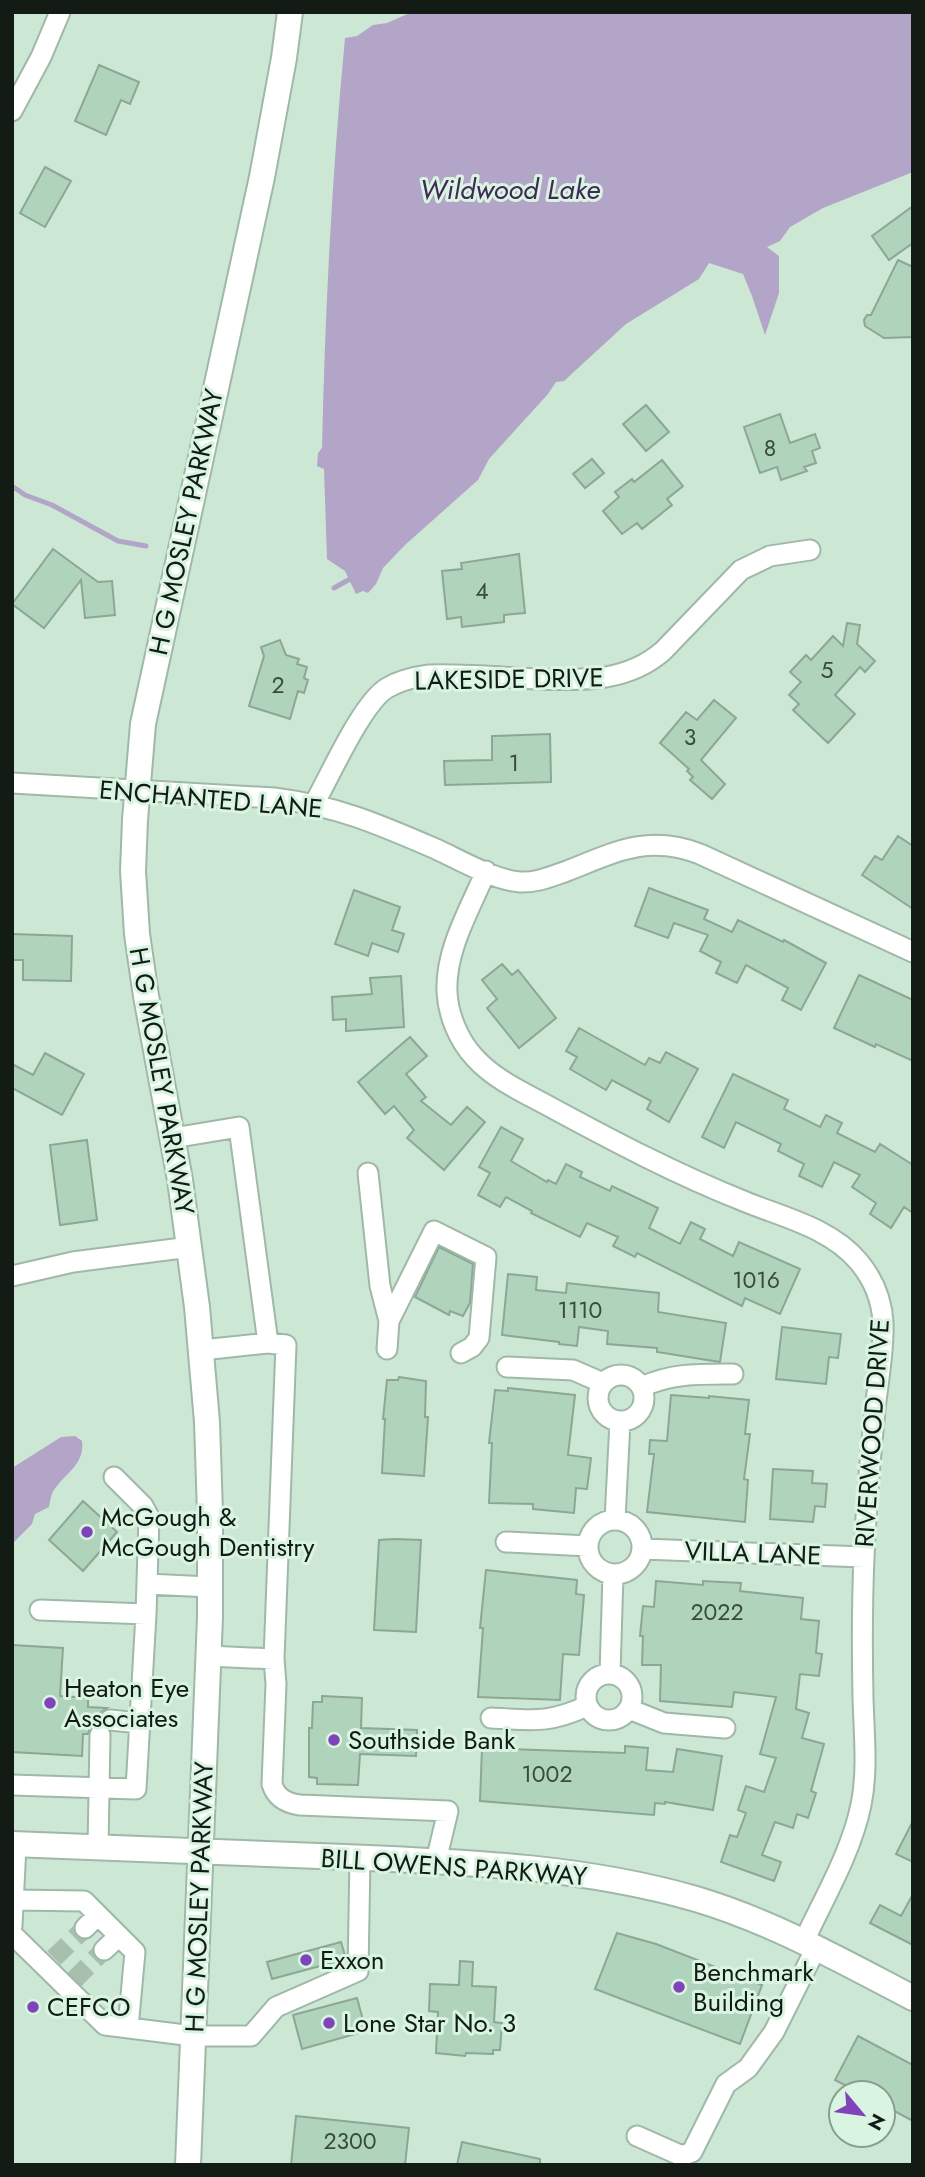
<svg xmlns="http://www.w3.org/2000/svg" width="925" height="2177" viewBox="0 0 925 2177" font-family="Jost,sans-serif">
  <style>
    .water { fill: #b3a5c8 }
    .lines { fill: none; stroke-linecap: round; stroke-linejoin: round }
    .stream { stroke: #b3a5c8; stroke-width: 5 }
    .building { fill: #afd4bb; stroke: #8da695; stroke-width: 2 }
    .minor-tunnel { stroke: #a8beaf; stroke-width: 19; stroke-dasharray: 19 10; stroke-linecap: butt }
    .minor-casing { stroke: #9fb8a7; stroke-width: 23 }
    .major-casing { stroke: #9fb8a7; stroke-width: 28 }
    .minor { stroke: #fff; stroke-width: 19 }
    .major { stroke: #fff; stroke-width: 24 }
    .poi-dot { fill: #7f44ba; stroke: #daf4e2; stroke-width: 2.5 }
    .labels { text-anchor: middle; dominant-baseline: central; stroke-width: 6; stroke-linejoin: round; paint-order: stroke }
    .number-label { font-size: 23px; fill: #394a3e }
    .street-label { font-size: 26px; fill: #121c15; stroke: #daf4e2 }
    .poi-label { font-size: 26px; fill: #121c15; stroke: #daf4e2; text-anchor: start }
    .water-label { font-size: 28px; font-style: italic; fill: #402a58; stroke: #daf4e2 }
  </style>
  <rect width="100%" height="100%" fill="#cde7d5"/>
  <path class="water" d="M412,12H913V172L823,208L790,227L780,241L767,247L779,256V293L765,335L752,296L743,274L709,263L699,279L626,324L564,381L556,382L548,394L489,459L478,480L405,545L383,568L376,584L368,593L363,591L356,594L345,571L327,559L324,469L317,466L318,453L322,448C325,311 332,174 345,38L357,36L373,25L387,23Z
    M75,1436L82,1441C85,1465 65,1473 54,1490C51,1494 50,1502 49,1507L35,1514L32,1524L12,1544V1468L61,1437Z"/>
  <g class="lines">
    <path class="stream" d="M12,486L25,495L52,505L118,541L146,546
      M334,588L350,579L353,573"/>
  </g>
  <path class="building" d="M99,65L139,82L130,104L121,100L106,135L75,121Z
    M45,167L71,181L45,227L20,213Z
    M913,206V243L889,260L872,236Z
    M898,260L913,267V337L884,338L865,326L864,320L867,315H871Z
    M646,405L669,432L646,451L623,424Z
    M780,414L790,443L815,434L820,448L812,451L816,463L804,467L807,471L781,480L777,467L760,473L744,427Z
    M592,459L604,473L585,488L573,474Z
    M662,460L683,486L667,499L672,505L642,529L637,523L622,534L603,511L619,497L615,492L632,479L634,482Z
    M53,549L98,582L112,581L115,615L85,618L81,580L44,628L12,604Z
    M519,554L525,613L504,615V622L462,627L461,617L447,619L442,571L462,569L461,563Z
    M847,623L860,625L857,644L875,661L865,672L860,667L835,695L855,714L828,743L793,710L799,704L789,695L801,682L790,672L806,655L811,660L833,636L843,646Z
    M280,640L286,655L299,659L297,664L307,667L304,678L308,680L304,693L298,691L290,719L249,706L264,656L261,647Z
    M714,700L736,718L701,760L725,784L712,799L690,780L693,777L687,771L689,769L660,743L686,712L697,720Z
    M550,734L551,782L445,785L444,761L492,760V736Z
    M898,836L913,846V909L862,875L875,856L882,860Z
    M649,888L708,910L704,919L732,932L738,920L783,942L784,940L826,963L801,1010L782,1000L788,988L746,965L737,983L716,973L721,962L700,951L708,935L674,923L668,938L635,926Z
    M354,890L400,907L392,930L404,934L398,952L372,943L368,956L335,944Z
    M12,934L72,936L71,981L23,980V960H12Z
    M502,964L512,975L518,970L556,1018L519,1048L487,1008L497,999L482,980Z
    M859,975L913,1000V1061L876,1044L875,1047L834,1028Z
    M401,976L404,1027L346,1031V1019L333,1020L332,997L372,994L370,978Z
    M579,1028L645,1065L649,1058L660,1063L666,1052L698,1069L669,1122L647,1109L651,1101L612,1080L606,1090L570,1069L577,1057L566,1051Z
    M410,1037L427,1056L406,1074L426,1097L421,1101L451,1125L467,1107L485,1122L444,1170L407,1138L414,1130L394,1106L385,1114L358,1082Z
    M45,1053L84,1074L62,1115L12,1088V1064L33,1075Z
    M733,1074L788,1100L784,1109L820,1127L826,1115L842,1123L837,1133L875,1152L880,1144L913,1165V1213L904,1207L891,1228L870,1214L876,1203L852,1187L860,1175L834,1162L822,1187L799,1176L804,1164L778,1151L781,1144L736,1122L724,1148L702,1137Z
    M501,1127L523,1139L511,1161L547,1182L548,1180L556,1184L566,1164L582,1172L580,1177L610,1191L612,1186L658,1208L649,1228L680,1244L691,1222L705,1229L700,1239L733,1256L739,1242L800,1269L780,1314L745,1298L742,1306L637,1253L635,1257L613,1246L618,1237L587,1223L580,1237L531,1213L532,1211L506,1197L500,1207L478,1195L490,1173L479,1167Z
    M87,1140L97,1220L60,1225L50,1145Z
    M439,1247L473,1264L470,1303L463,1316L450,1311L449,1315L415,1297Z
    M508,1274L537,1277L536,1290L566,1293L567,1283L659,1293L658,1312L726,1323L720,1362L657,1352V1348L607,1344L608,1331L579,1327L577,1346L559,1344V1342L502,1335Z
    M782,1327L841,1334L838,1358L829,1357L826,1384L776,1379Z
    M399,1377L426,1381L425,1417H428L424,1476L382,1473L385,1419H383L387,1380H398Z
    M508,1388L575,1395L568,1455L591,1458L587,1489L576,1488L574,1513L533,1509V1504L489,1503L492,1443H489L495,1390L508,1391Z
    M671,1395L709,1398V1396L749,1400L745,1434H750L744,1479L748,1480L745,1522L647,1512L654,1454H649L650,1440L667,1441Z
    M773,1469L813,1471L812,1483L827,1484L825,1507L815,1506L813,1522L770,1519Z
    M83,1501L117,1532L83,1571L49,1540Z
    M395,1539L421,1540L416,1632L374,1630L379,1540Z
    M486,1570L577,1580L576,1594L584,1595L579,1655L563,1654L560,1700L478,1697L483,1628H480Z
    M656,1581L703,1585V1581L741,1583L740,1591L803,1598L801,1619L819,1621L816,1653L822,1654L819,1676L800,1674L796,1709L809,1713L802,1738L824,1744L811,1791L816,1793L808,1818L797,1814L793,1828L775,1822L762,1855L781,1862L774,1881L721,1862L730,1835L737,1837L746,1813L738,1810L746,1786L764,1792L776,1758L760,1754L776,1697L734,1692L732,1707L660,1701L661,1665H642L643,1636H640L643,1606L654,1607Z
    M12,1645L63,1648L60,1696L88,1698V1707L107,1708L100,1713L98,1723L90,1728L88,1734H83L82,1756L12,1752Z
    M322,1696L362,1698L361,1728L417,1730L416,1756L360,1754L358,1785L317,1784V1778L309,1777V1728H312L313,1702H322Z
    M625,1746L648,1748L646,1770L673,1772L677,1749L722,1756L713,1810L665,1802V1804L655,1803L654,1815L480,1801L482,1748L625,1753Z
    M913,1821V1862L896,1854Z
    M913,1894V1945L870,1923L880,1905L901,1916Z
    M617,1933L656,1944L762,1985L740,2044L595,1989Z
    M341,1942L346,1959L272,1979L267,1962Z
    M460,1961L473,1962L472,1986L496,1987L494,2022L502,2023L500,2050H493V2054L466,2053L465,2056L436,2053L438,2012L429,2011L430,1984L459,1985Z
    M357,1998L366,2031L302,2049L293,2015Z
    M858,2036L913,2065V2121L883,2105V2093H860L835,2080Z
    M296,2116L409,2128L405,2165H291Z
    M462,2142L540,2159V2165H457Z"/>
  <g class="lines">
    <path class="minor-tunnel" d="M54,1958L85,1928
      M74,1980L104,1950"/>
    <g class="minor-casing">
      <path id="minor" d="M12,111L41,57L60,12
        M12,783L274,798C337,806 378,824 436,849C460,860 494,880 520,882C537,883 552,876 567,871C615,852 648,834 700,854L913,952
        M314,804C330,776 362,703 387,688C400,680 414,677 429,675C464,674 500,677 536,679C582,680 626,683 663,651L741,570L770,556L810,550
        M486,871C470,909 445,950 447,992C448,1015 459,1041 475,1058C496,1081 527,1094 554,1109C615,1142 676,1174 741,1200C781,1217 830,1227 859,1262C873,1279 882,1300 883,1323C884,1352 878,1381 875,1410C870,1459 866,1508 864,1557C862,1604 862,1651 863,1698C864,1734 868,1771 861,1805C851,1853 824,1898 804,1941
        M173,1138L239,1127L268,1343
        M368,1173L380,1286L389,1321
        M12,1276L73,1262L190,1247
        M387,1349L389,1321L434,1231L486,1257L479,1338L472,1347L461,1353
        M202,1350L268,1343L286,1345L274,1659L276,1684L272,1784C276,1798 286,1803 300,1805L448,1811L436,1861
        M507,1367L573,1370L603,1383
        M598 1398a23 23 0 1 1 46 0a23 23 0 1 1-46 0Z
        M642,1387C672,1373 700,1374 733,1374
        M588 1547a27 27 0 1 1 54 0a27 27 0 1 1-54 0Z
        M615,1520L620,1421
        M506,1542L588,1546
        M642,1549L864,1557
        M147,1584L210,1587
        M40,1610L146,1614
        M208,1656L274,1659
        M610,1673L613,1575
        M586 1697a23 23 0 1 1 46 0a23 23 0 1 1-46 0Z
        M629,1709L664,1723L725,1728
        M491,1718C533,1720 547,1724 587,1706
        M110,1720L140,1723
        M12,1785L136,1789L146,1614L149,1517L143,1506L114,1477
        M98,1848L100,1735
        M14,1900L84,1901L135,1952L128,2028
        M12,1926L16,1845
        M85,1928L98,1915
        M12,1934L105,2025L193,2036H251L276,2007L358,1971L360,1858
        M104,1950L119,1936
        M637,2136L682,2156L692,2152L726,2084L748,2068L774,2032L816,1948"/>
    </g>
    <g class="major-casing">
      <path id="major" d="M12,1844C123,1848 234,1853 345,1857C464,1862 582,1866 696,1899C773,1922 842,1961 913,1998
        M188,2165L210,1617V1513L207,1422L197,1307L180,1180L146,996L137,934L133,871L135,820L143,724L262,177L284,58L290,12"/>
    </g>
    <use href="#minor" class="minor"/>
    <use href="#major" class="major"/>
  </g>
  <g class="poi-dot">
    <circle cx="87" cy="1532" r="7"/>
    <circle cx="50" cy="1703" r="7"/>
    <circle cx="334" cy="1740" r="7"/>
    <circle cx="306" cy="1960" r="7"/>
    <circle cx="679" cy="1987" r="7"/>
    <circle cx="33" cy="2007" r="7"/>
    <circle cx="329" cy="2023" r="7"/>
  </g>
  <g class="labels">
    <g class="number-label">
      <text x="770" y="448">8</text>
      <text x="482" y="591">4</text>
      <text x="827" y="670">5</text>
      <text x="278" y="685">2</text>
      <text x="690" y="737">3</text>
      <text x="514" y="763">1</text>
      <text x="756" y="1280">1016</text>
      <text x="580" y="1310">1110</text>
      <text x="717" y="1612">2022</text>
      <text x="547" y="1774">1002</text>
      <text x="350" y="2141">2300</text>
    </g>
    <g class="street-label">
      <text transform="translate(186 522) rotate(-78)">H G MOSLEY PARKWAY</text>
      <text transform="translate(509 679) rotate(-1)">LAKESIDE DRIVE</text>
      <text transform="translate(211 799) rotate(5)">ENCHANTED LANE</text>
      <text transform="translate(162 1081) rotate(80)">H G MOSLEY PARKWAY</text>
      <text transform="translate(872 1433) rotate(-86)">RIVERWOOD DRIVE</text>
      <text transform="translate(753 1553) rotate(2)">VILLA LANE</text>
      <text transform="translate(454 1867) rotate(4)">BILL OWENS PARKWAY</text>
      <text transform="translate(199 1897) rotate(-88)">H G MOSLEY PARKWAY</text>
    </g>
    <g class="poi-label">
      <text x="101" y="1517">McGough &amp;<tspan x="101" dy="30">McGough Dentistry</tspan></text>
      <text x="64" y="1688">Heaton Eye<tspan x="64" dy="30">Associates</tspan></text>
      <text x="348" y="1740">Southside Bank</text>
      <text x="320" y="1960">Exxon</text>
      <text x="693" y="1972">Benchmark<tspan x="693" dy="30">Building</tspan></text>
      <text x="47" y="2007">CEFCO</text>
      <text x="343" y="2023">Lone Star No. 3</text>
    </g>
    <g class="water-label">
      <text x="510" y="189">Wildwood Lake</text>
    </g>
  </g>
  <rect width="925" height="2177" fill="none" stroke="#121c15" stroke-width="28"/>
  <g transform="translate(862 2114) rotate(119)"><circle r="33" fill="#daf4e2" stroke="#8a9e90" stroke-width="2"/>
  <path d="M0-5L12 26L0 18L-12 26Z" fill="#7f44ba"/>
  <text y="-10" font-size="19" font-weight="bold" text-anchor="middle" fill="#121c15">N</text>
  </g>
</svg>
